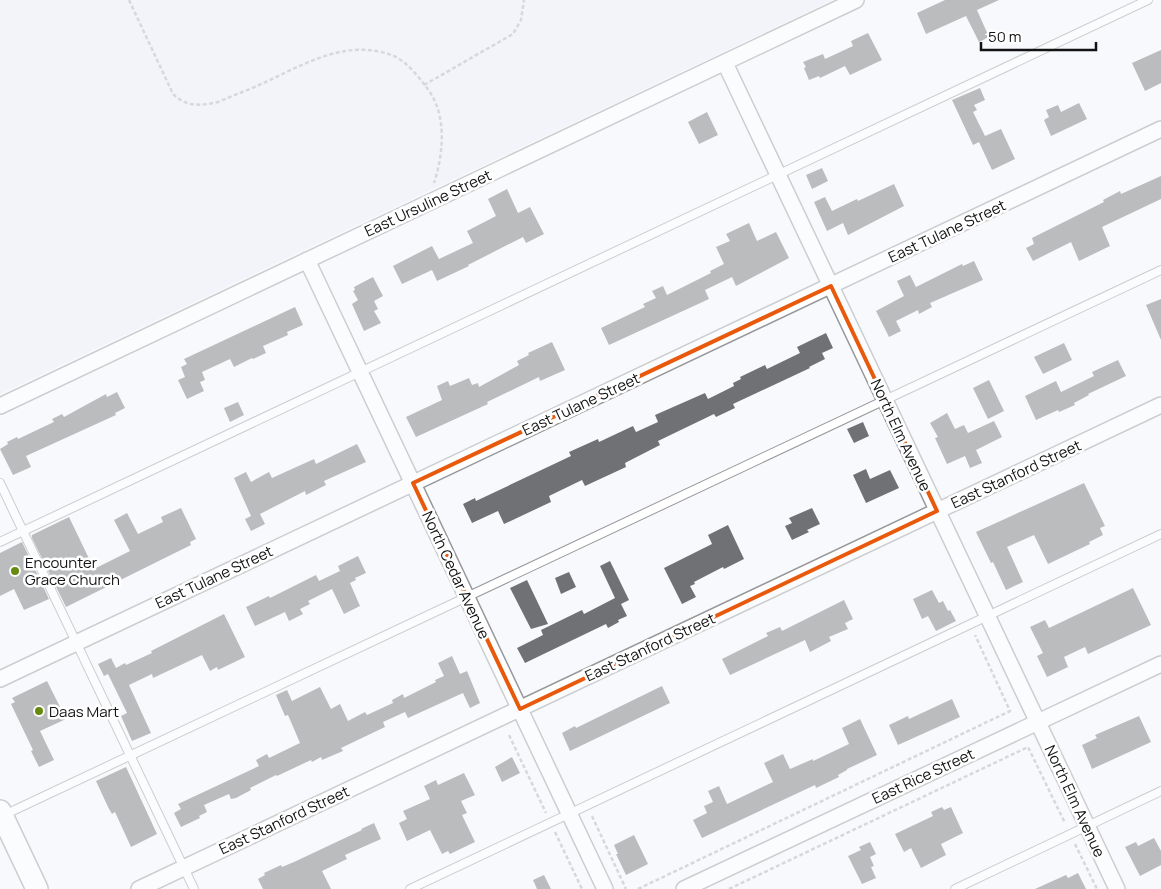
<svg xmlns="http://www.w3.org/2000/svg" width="1161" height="889" viewBox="0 0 1161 889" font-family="Manrope,sans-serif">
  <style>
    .built { fill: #ebeef9 }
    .building { fill: #707174 }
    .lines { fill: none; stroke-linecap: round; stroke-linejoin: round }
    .lane-casing { stroke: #97989b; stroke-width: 10 }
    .street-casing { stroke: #97989b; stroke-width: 18 }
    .secondary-casing { stroke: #97989b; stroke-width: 24 }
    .path { stroke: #aeafb1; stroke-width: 2.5; stroke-dasharray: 4 2.5; stroke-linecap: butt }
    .lane { stroke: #fff; stroke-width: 8 }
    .street { stroke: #fff; stroke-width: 15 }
    .secondary { stroke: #fff; stroke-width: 21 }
    .marked { fill: none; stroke: #e8590c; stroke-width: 4; stroke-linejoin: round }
    .poi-dot { fill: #668a10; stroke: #fff; stroke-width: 2 }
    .labels { text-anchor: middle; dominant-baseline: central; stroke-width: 5; stroke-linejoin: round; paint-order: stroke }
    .street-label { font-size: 15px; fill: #131314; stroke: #fff }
    .poi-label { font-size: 15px; fill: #131314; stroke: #fff; text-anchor: start }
  </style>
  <rect width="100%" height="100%" fill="#f8f9fc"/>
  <path class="built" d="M0,0H833L0,394Z"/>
  <path class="building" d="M945,0H999L977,10L989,37L979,42L966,16L926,34L917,13Z
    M868,33L882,60L850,75L845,66L820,78L819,76L809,80L804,68L806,67L803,62L823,54L825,59L853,46L851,41Z
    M1161,50V83L1145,91L1132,63Z
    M980,88L985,100L974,105L977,110L973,112L985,136L1001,129L1015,159L992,170L979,142L973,145L952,100Z
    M1079,103L1087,119L1051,136L1044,120L1049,117L1046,110L1058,105L1061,112Z
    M707,112L718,135L699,144L688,122Z
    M822,168L828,181L812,189L806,175Z
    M1161,176V199L1102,227L1110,246L1079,261L1071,242L1033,261L1026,248L1034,244L1032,238L1104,202L1103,200L1120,191L1121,194Z
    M894,184L904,206L848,235L843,223L827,231L814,202L825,197L832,211L857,199L858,201Z
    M507,189L518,213L530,207L544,234L526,243L523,237L468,265L469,266L437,281L432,270L402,284L393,266L432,246L439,259L473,243L467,231L496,216L488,199Z
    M749,223L757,241L776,232L789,258L736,286L732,277L705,290L709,299L609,345L601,328L645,307L643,304L656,298L652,291L663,286L667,295L711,273L710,271L724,264L716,247L730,241L726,234Z
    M974,261L983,280L930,303L932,307L919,314L918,310L896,321L901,331L889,337L876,311L904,296L897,281L910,275L916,287L962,264L963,266Z
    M373,277L383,296L374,301L378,309L374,311L381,323L364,331L352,304L358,300L353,291L355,290L354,287Z
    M1161,299V340L1146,305Z
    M295,307L303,325L287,332L288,335L263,346L266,353L253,359L252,358L234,367L230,359L202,372L205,380L200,382L204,391L187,399L178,380L185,377L181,367L187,364L184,359Z
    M826,333L833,348L822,353L825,359L809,367L810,368L733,404L735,408L716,417L714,414L658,441L660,445L625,463L626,467L585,486L582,480L549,496L551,502L504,524L498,511L472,523L463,504L475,498L476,501L571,456L569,452L598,439L599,442L633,426L636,432L658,422L655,415L705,393L708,399L734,386L733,383L741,379L740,377L765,365L767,369L800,353L797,347Z
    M552,342L565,370L540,381L539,377L487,402L488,404L416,437L406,417L442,400L437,386L448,381L450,386L469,378L472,385L478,383L479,387L519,365L517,361L529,355L528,353Z
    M1064,343L1072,360L1043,374L1034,357Z
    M1118,360L1126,376L1088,394L1089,395L1074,403L1075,405L1059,412L1058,410L1036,420L1025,396L1056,381L1061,392L1094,376L1092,372Z
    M989,380L1004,411L988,419L973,388Z
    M117,392L125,408L115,413L116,415L26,456L31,467L13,475L0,449L8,444L7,442L17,437L18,439L39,429L54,422L52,419L62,414L64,417L106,394L107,397Z
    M238,402L244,415L230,422L224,408Z
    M947,413L955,429L964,425L968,433L994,421L1002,437L976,450L982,463L970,468L965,456L947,464L935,438L938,437L930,423Z
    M863,422L869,436L854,443L847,429Z
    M357,444L366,462L324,481L326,485L306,495L305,491L260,514L265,524L251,531L245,519L251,516L234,478L246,472L251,482L269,472L272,478L314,459L316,464Z
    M866,469L870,479L890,470L899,488L866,503L853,475Z
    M1084,483L1105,526L1100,528L1103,535L1089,542L1090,544L1048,564L1034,535L1007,547L1023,582L1006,590L993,562L991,563L976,532Z
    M181,508L196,539L190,542L191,545L66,607L32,538V535L69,517L94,569L130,551L114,520L127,513L138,534L163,522L161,517Z
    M812,508L820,524L807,530L809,532L792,540L785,526L792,523L789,518Z
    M728,525L744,559L724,569L723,567L694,582L695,584L690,586L696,597L682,604L664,568L712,544L708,535Z
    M22,542L49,599L24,610L14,589L0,596V553Z
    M358,556L366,573L355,578L356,580L350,583L360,606L344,614L332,589L308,601L310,604L300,609L303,614L289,621L285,612L255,626L246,607L269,596L270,598L316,575L319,581L340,571L338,566Z
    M610,561L629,600L621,604L627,616L618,620L619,622L608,628L606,624L525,663L517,648L543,635L541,630L582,610L584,614L615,598L600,566Z
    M569,572L576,587L561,594L555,578Z
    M527,580L548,624L531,629L510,588Z
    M1133,588L1151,625L1088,654L1085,647L1064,657L1068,667L1047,677L1037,656L1043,653L1030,627L1045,620L1049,628Z
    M932,590L939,603L943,601L948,611L950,610L956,621L936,631L928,616L922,619L913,599Z
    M844,600L853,619L845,623L848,629L829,637L831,641L810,652L805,640L730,675L722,659L768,636L766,633L780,627L782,631Z
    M224,614L245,657L218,670L217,667L210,671L202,655L153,678L152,674L129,685L151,733L132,741L121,716L127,713L108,674L104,676L98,664L111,658L116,668L125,663L126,665L152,653L151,651Z
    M452,656L460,674L467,671L480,703L470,708L463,693L408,718L405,712L383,722L385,727L341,748L343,751L322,760L321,757L312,762L311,760L277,776L276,775L250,788L251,790L236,798L231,799L229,794L204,805L207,812L199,816L200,818L181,827L174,813L181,809L178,804L259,766L256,760L267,754L269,758L300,743L288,715L285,716L276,695L287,690L292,701L320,687L331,709L340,704L348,721L365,712L367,715L393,703L392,700L403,694L404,698L436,682L435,680L444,676L438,663Z
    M47,681L66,719L40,731L54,760L39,767L31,751L33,750L11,704L15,702L12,698Z
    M662,686L670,703L570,751L562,733L575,726L576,728Z
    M952,699L960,717L898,745L889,725L908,716L909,719Z
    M1139,716L1151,742L1092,769L1082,745L1097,738L1095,735Z
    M860,719L877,755L847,769V770L838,775L839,777L816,788L815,785L702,838L693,820L707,813L704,806L713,802L708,791L719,786L727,804L773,782L764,763L783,754L790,769L813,759V761L849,744L842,728Z
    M512,757L520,773L502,782L495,767Z
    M126,767L157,834L131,847L115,812L112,814L108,807L96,781Z
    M464,773L475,795L461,801L467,813L462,815L475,842L450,854L448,851L442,854L430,830L407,841L399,823L407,819L403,811L430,799L424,786L436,780L438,785Z
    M942,807L944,810L951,807L963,833L941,844L946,855L921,868L911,848L904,852L895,834L933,816L931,812Z
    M374,823L381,839L345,855L347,859L322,871L331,889H263L258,879L265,875L264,873L281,865L282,867L294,862L362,830L361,829Z
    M634,835L648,864L626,875L616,854H618L614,845Z
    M1154,838L1161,851V865L1140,876L1125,847L1136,842L1138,846Z
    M870,842L876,854L870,857L874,866L871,867L876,878L862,884L848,856L861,850L859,847Z
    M1078,873L1086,889H1035L1066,875L1068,878Z
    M544,875L551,889H537L533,880Z"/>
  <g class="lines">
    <g class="lane-casing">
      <path id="lane" d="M0,483L194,889
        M0,542L1148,0
        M4,815L1161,270
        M410,889L1161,534
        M955,889L1161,791"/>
    </g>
    <g class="street-casing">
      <path id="street" d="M725,63L1117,889
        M307,260L605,889
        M0,406L856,0
        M0,679L1161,129
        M139,889L1161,405
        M684,889L1161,664"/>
    </g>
    <g class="secondary-casing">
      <path id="secondary" d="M0,811L37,889"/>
    </g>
    <path class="path" d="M129,0L173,94C186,107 201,106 218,102C237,94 256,87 274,78C312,60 351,39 394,56C407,62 418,76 427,88C447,114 444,152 434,183
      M424,85L513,34L521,20L524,0
      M509,735L546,813
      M592,816L626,889
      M555,832L582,889
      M1075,844L1097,889
      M638,889L1010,711L975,635
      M729,889L1028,747L1065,823"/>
    <use href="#lane" class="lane"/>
    <use href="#street" class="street"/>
    <use href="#secondary" class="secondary"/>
  </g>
  <path d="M0 0H1161V889H0ZM831,286L937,511L520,709L413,483Z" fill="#f8f9fc" fill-opacity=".55" fill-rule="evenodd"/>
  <path class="marked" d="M831,286L937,511L520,709L413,483Z"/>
  <g class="poi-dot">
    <circle cx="15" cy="571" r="5"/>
    <circle cx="39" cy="711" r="5"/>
  </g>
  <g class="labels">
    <g class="street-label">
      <text transform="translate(428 203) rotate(-25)">East Ursuline Street</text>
      <text transform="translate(947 231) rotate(-25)">East Tulane Street</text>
      <text transform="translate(581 404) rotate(-25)">East Tulane Street</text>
      <text transform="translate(901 435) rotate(65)">North Elm Avenue</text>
      <text transform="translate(1016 474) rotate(-25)">East Stanford Street</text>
      <text transform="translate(456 575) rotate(65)">North Cedar Avenue</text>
      <text transform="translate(214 577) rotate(-25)">East Tulane Street</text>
      <text transform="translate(650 647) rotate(-25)">East Stanford Street</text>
      <text transform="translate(923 776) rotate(-25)">East Rice Street</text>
      <text transform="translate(1075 801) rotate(65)">North Elm Avenue</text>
      <text transform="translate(284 820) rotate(-25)">East Stanford Street</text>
    </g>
    <g class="poi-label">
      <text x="25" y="562">Encounter<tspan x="25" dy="17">Grace Church</tspan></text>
      <text x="49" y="711">Daas Mart</text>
    </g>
  </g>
  <path d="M981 42v8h115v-8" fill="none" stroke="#131314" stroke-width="2.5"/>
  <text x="988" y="42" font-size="15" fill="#131314" stroke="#ffffff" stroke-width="4" paint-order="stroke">50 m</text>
</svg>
